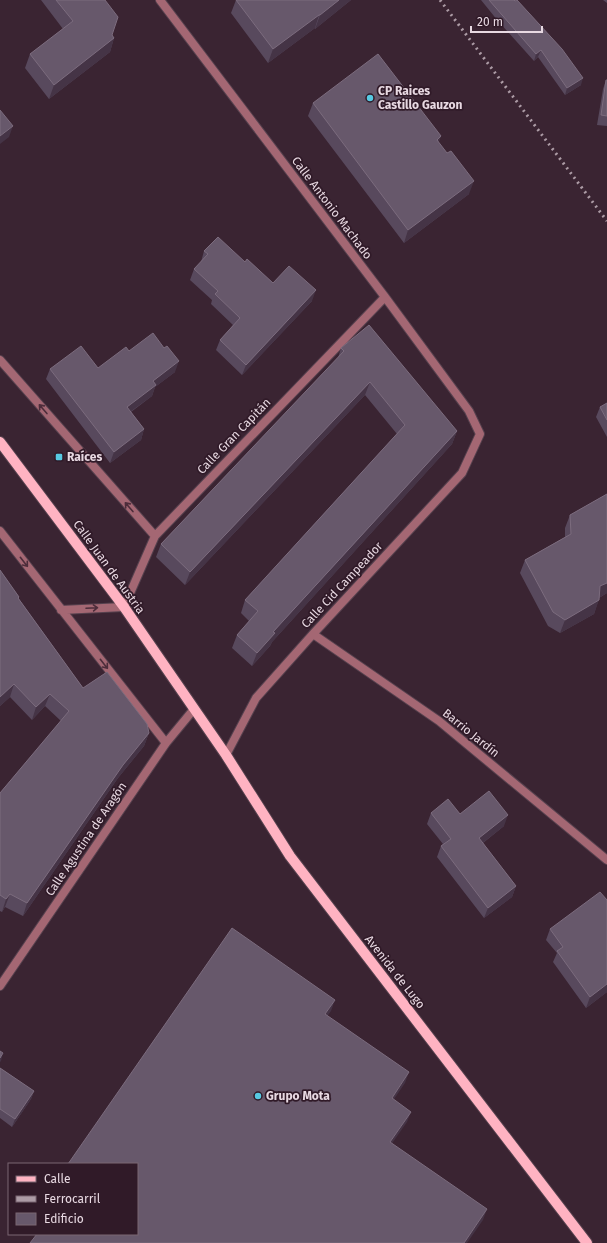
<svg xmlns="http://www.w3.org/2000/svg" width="607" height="1243" viewBox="0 0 607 1243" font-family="'Fira Sans',sans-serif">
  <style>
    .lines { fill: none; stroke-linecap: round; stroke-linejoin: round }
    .street-casing { stroke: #56414e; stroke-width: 10 }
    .primary-casing { stroke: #56414e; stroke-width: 12 }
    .street { stroke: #a46773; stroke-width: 8 }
    .primary { stroke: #ffb3c2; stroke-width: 10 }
    .rail { stroke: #ac9ba5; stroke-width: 3; stroke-dasharray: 2 4; stroke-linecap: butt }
    .wall { fill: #58495d }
    .shaded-wall { fill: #453446 }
    .building { fill: #67586b; stroke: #7c6c7e }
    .oneway { stroke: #4d2d3b }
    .poi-dot { fill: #57c9e2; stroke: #301a28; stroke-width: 1.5 }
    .labels { text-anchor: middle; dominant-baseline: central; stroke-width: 3.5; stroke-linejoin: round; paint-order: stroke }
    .poi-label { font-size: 12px; font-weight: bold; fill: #e8d9e2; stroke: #301a28; text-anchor: start }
    .street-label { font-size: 12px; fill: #e8d9e2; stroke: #301a28 }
  </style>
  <rect width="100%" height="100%" fill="#3a2432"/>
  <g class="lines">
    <g class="street-casing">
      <path id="street" d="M160,0L385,297L469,411L480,434L462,473L313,634L256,698L226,755
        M0,360L155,536
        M0,531L166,743
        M61,610L124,607L155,536L385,297
        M313,634L439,721L607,860
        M0,986L166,743L194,709"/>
    </g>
    <g class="primary-casing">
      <path id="primary" d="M0,442L124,607L226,755L290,856L587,1243"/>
    </g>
    <use href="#street" class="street"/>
    <use href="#primary" class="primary"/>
    <path class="rail" d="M440,0L607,221"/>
  </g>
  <path class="wall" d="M41,0H105L112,35L114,38L110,52L49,99L25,68L30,54L63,29Z
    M236,0H351L315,29V28L268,63L231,13Z
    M481,0H514L581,85L565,95L538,57L534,61L498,21Z
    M603,0H607V3Z
    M606,80H607V126L597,125L603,89Z
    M313,103L441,136L438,143L469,194L404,243L308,116Z
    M204,251L245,262L273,283L312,301L242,375L216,350L220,340L233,325L211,304L212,300L190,280L194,269L201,262Z
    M341,348L457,431L452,444L272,642L270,646L252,666L232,648L237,635L249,621L241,613L245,600L397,434L365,395L185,585L156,557L161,544L338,358Z
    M129,351L175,372L155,387L152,396L131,412L144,429L141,440L110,463L46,379L50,369L98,368Z
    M607,403V437L596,417L600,407Z
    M607,494V593L599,598L594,614L560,633L548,626L520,573L525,560L565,537V528L570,515Z
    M0,570L19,597V599L83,688L149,733L144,746L118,778L23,916L5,907L2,912L0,911V793L61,721L45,706L32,720L10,697L0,706Z
    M431,813L460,814L504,826L483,843L516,886L512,897L484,918L437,857L441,846L443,844L427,824Z
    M550,929L607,992L586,1008L553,962L557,953L546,940Z
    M0,1068L34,1091L31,1099L12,1127L0,1118Z"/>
  <path class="shaded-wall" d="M339,0H351L315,29L320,15Z
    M319,15L315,28L268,63L273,49Z
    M114,38L110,52L49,99L54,85Z
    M541,50L538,57L534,61L536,54Z
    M583,78L581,85L565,95L567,88Z
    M13,126L9,137L0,144V136Z
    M441,136L436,150L437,140Z
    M474,181L469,194L404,243L408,230Z
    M316,290L312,301L242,375L246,365Z
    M179,361L175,372L155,387L152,396L123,417L127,407L153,381Z
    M370,382L365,395L185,585L190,572Z
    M144,429L141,440L110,463L114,452Z
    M457,431L452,444L272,642L270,646L252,666L257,653L273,632Z
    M607,583V593L595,600L600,586Z
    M599,600L594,614L560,633L565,620Z
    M14,684L10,697L0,706V697Z
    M50,694L45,706L32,720L36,707Z
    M149,733L144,746L118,778L23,916L27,903L123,765Z
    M508,815L504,826L475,849L479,838Z
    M516,886L512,897L484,918L488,908Z
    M10,894L5,907L2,912L6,899Z
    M607,984V992L586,1008L590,997Z
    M335,1000L331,1011L321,1025L325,1014Z
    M3,1053L1,1061L0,1062V1058Z
    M409,1072L405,1083L388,1108L392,1098Z
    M34,1091L31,1099L12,1127L15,1119Z
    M411,1112L407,1122L386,1152L390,1142Z
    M487,1209L483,1220L467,1243H464Z"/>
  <path class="building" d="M56,0H105L118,17L112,35L114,38L54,85L30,54L73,21Z
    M236,0H339L320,15H319L273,49Z
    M489,0H514L515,1L517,0L562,49L583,78L567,88L541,50L536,54Z
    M378,54L441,136L437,140L447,153L451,151L474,181L408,230L313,103Z
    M606,80H607V116L601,115Z
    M0,110L13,126L0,136Z
    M218,237L245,262L247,259L273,283L289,266L316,290L246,365L220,340L240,318L215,294L218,291L194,269L208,254L204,251Z
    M369,325L457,431L273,632L275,633L257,653L237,635L258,611L245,600L405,425L370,382L190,572L161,544L344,351L341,348Z
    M153,333L164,348L167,346L179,361L153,381L156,385L127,407L144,429L114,452L50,369L81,346L98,368L126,347L129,351Z
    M607,403V420L600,407Z
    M607,494V583L600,586L599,600L565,620L553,612L525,560L571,534L570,515Z
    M0,570L19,597L18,598L83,688L107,672L147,724L149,733L123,765L27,903L10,894L6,899L0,895V793L69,711L50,694L36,707L14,684L0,697Z
    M489,791L508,815L479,838L516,886L488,908L441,846L451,839L431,813L448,799L460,814Z
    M600,892L607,900V984L590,997L557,951L563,947L550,929Z
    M232,928L335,1000L325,1014L409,1072L392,1098L411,1112L390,1142L487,1209L464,1243H30L37,1234H137V1164H68Z
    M0,1051L3,1053L0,1058Z
    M0,1068L34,1091L15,1119L0,1109Z"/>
  <defs><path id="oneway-shaft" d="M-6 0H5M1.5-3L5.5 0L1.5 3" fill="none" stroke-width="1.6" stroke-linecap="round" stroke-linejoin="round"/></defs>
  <g class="oneway">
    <use href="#oneway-shaft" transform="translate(43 409) rotate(-131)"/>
    <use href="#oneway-shaft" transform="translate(129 507) rotate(-131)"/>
    <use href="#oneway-shaft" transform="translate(24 562) rotate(52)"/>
    <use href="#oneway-shaft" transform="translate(92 608) rotate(-3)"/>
    <use href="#oneway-shaft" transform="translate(104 664) rotate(52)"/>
  </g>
  <g class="poi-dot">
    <circle cx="370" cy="98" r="4"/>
    <rect x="55" y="453" width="8" height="8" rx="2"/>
    <circle cx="258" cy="1096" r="4"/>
  </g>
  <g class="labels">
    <g class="poi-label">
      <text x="378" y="91">CP Raices<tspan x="378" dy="14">Castillo Gauzon</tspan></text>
      <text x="67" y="457">Raíces</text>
      <text x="266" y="1096">Grupo Mota</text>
    </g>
    <g class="street-label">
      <text transform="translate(332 208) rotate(53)">Calle Antonio Machado</text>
      <text transform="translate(234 436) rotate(-46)">Calle Gran Capitán</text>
      <text transform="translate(109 567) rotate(54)">Calle Juan de Austria</text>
      <text transform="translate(342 585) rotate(-47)">Calle Cid Campeador</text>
      <text transform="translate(471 733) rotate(39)">Barrio Jardín</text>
      <text transform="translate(86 839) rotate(-56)">Calle Agustina de Aragón</text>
      <text transform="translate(395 972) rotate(52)">Avenida de Lugo</text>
    </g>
  </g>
  <rect x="8" y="1163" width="130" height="72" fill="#301a28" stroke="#7a6672"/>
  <rect x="16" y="1176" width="20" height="6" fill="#ffb3c2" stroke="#7a6672"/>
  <text x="44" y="1183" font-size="12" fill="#e8d9e2">Calle</text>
  <rect x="16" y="1196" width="20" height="6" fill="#ac9ba5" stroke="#7a6672"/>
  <text x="44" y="1203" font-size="12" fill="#e8d9e2">Ferrocarril</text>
  <rect x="16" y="1213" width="20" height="12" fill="#67586b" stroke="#7a6672"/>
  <text x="44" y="1223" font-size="12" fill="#e8d9e2">Edificio</text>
  <path d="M471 26v6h71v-6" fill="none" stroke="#e8d9e2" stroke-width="2"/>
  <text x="477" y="26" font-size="12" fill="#e8d9e2" stroke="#301a28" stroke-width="3" paint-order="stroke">20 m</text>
</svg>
